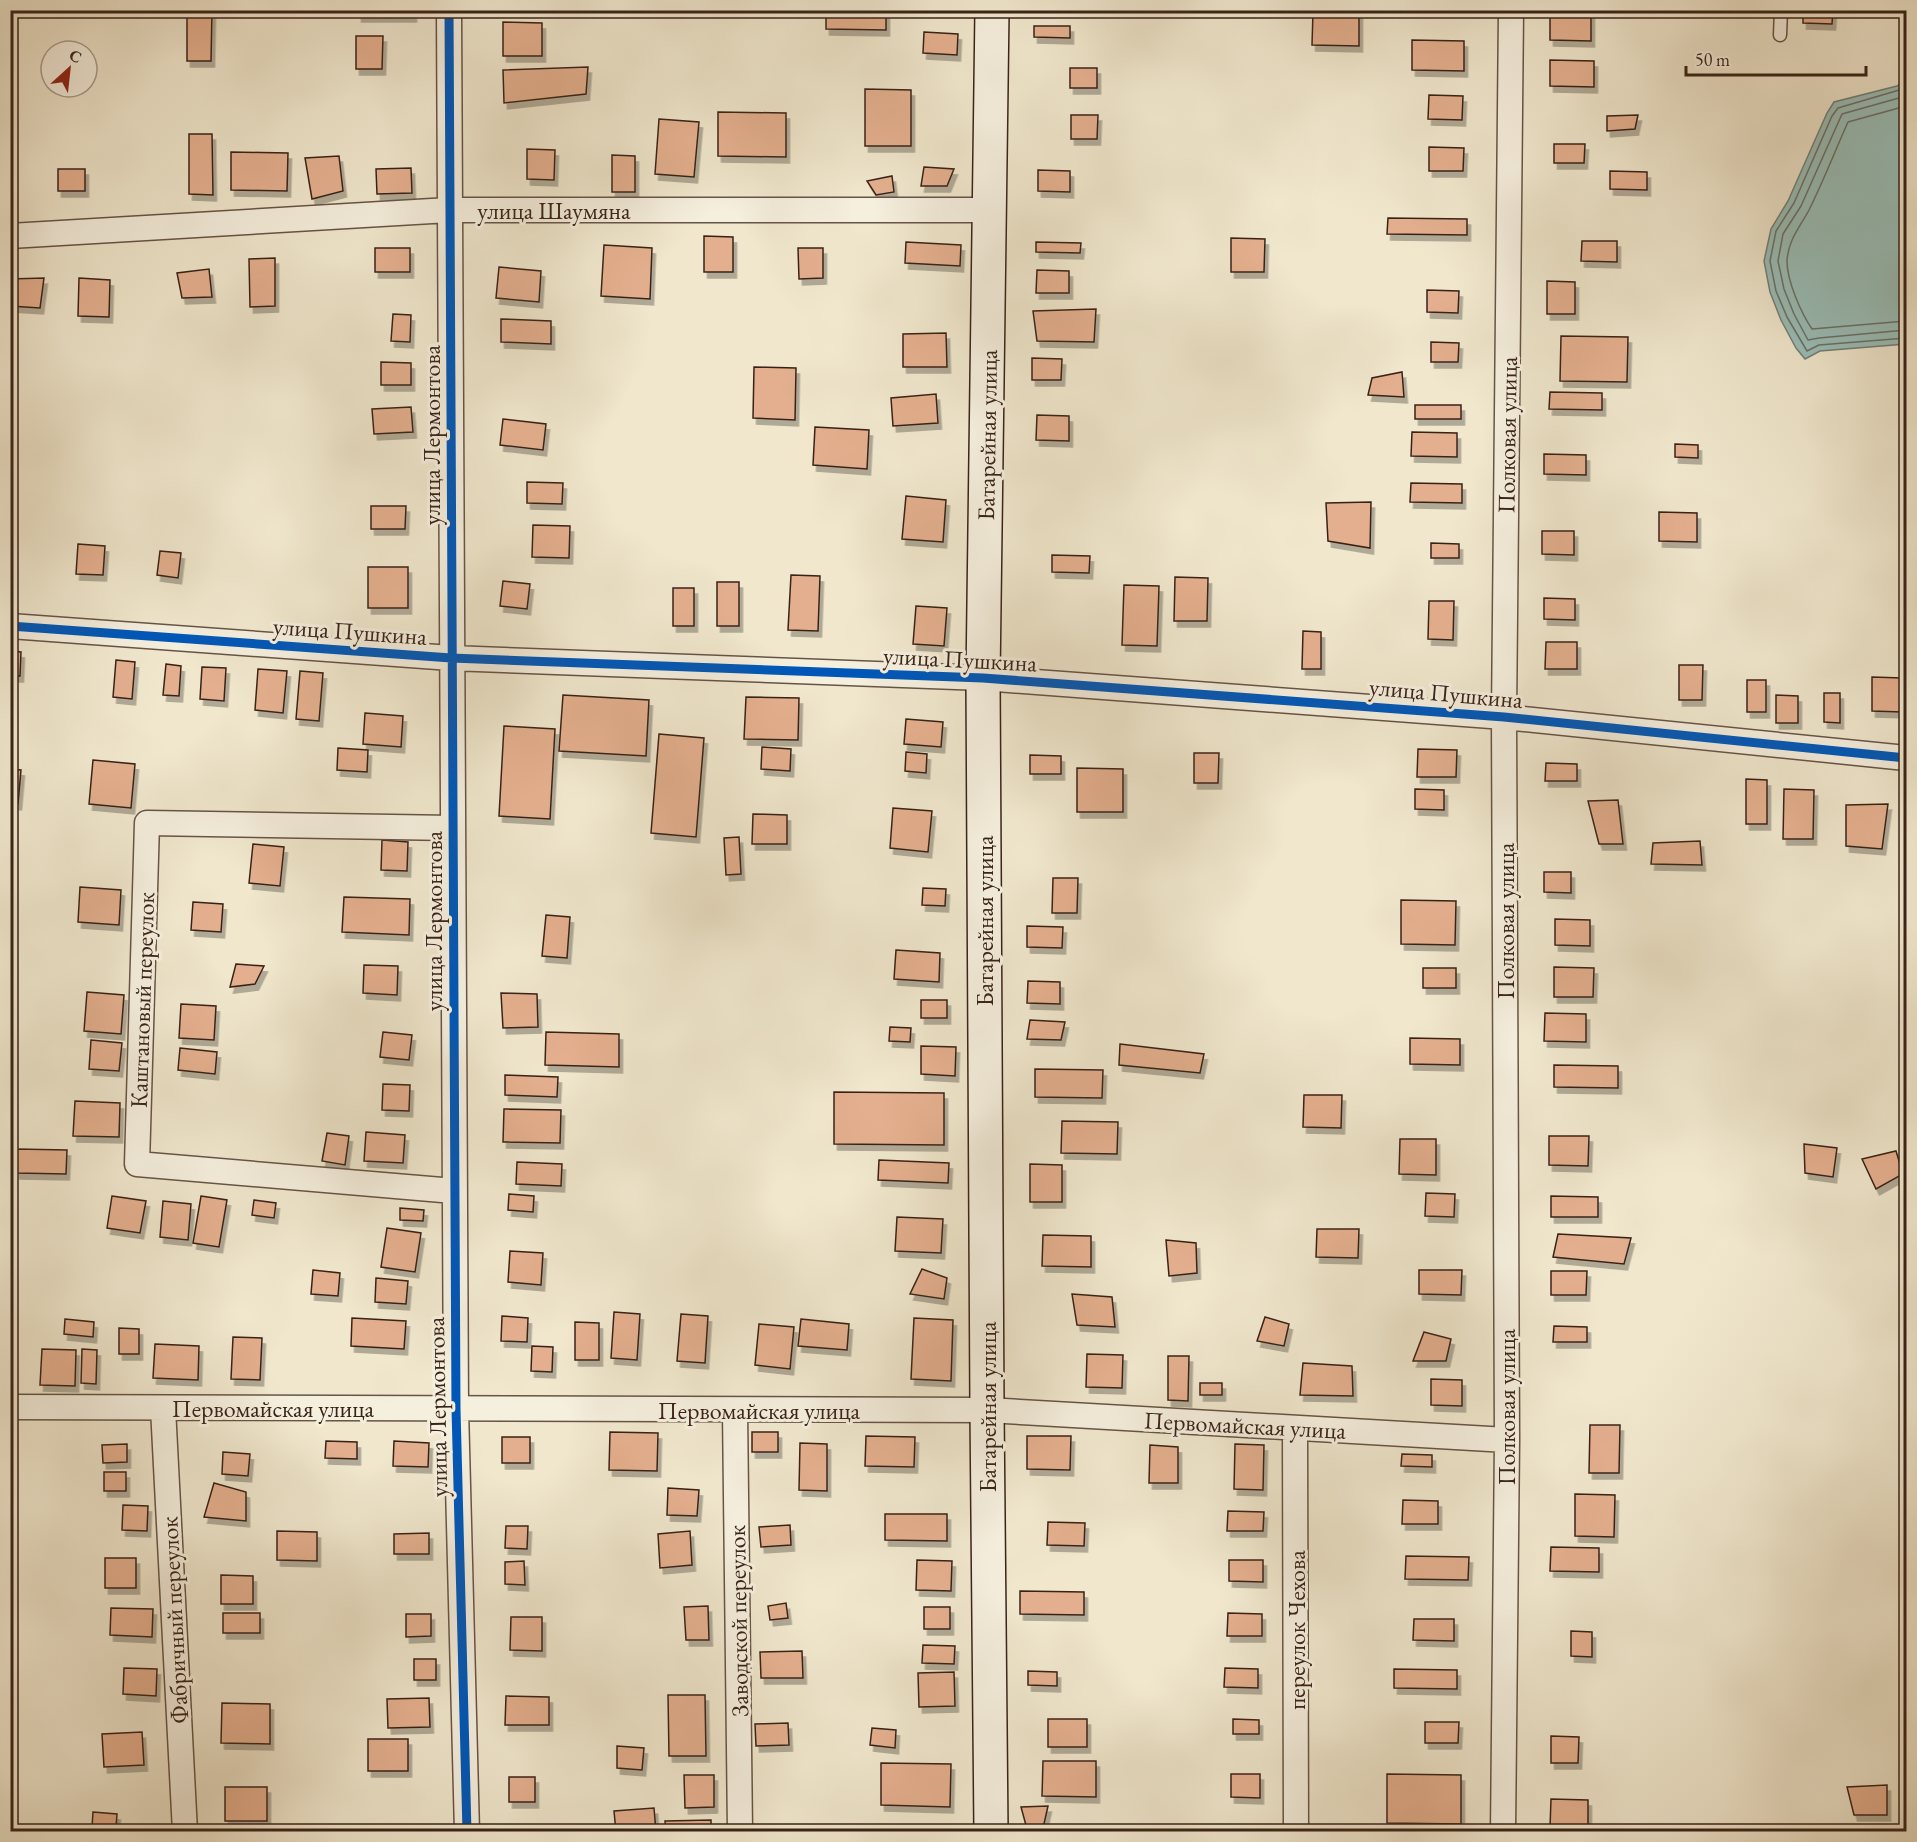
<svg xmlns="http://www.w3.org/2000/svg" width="1917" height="1842" viewBox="0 0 1917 1842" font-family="'EB Garamond',serif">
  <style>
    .water { fill: #9abfb9; stroke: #738179; stroke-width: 1.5 }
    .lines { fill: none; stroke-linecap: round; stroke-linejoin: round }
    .shore { stroke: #6a7169; stroke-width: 1.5 }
    .building { fill: #e4af8e; stroke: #392319; stroke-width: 1.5; filter: url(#shadow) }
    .lane-casing { stroke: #675446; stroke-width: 15 }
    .street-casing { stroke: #675446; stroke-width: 27 }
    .secondary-casing { stroke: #392319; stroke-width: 36 }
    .lane { stroke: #f5efde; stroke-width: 12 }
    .street { stroke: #f5efde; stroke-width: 24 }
    .secondary { stroke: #f5efde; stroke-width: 33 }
    .cycleway-casing { stroke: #f5efde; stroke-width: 13 }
    .cycleway { stroke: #0057b8; stroke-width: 9 }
    .labels { text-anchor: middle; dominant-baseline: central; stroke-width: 6; stroke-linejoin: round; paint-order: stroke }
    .street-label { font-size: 24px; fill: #392319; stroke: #f5efde }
  </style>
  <defs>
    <filter id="shadow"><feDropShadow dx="3.5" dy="6" stdDeviation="0" flood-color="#0004"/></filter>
  </defs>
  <rect width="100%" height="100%" fill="#f0e7cd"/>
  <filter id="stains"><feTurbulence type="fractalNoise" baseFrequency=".00333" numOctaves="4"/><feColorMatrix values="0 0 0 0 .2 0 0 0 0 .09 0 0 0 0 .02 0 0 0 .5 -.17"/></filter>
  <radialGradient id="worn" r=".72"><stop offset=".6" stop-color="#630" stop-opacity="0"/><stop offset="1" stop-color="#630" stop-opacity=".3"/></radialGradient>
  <path class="water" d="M1906,81V344L1820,351L1805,359L1796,348L1781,320L1770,292L1764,261L1771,229L1788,201L1827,113L1834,102L1897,86Z"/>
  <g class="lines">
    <path class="shore" d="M1906,88L1838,108L1832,116L1794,203L1776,231L1770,261L1776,291L1787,317L1807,351L1819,345L1906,338
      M1906,96L1842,114L1801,206L1783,234L1778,261L1784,289L1794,314L1808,340L1819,338L1906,330
      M1906,106L1848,122C1835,151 1823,182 1809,210C1800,227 1788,240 1787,261C1787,281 1801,313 1812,329L1906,321"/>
  </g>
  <path class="building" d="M187,10H212L211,61H187Z
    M358,10H413V16H358Z
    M826,10H886V30L826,29Z
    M1550,10H1591V41L1550,40Z
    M1803,10H1833L1832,24L1803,23Z
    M1313,12L1359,13V46L1312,45Z
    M503,22L542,23V56H503Z
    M1034,26H1070V38L1034,37Z
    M924,32L958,34L957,55L923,53Z
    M356,36H383L382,69H356Z
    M1412,40L1464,41V71L1412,70Z
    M1550,60L1594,61V87L1550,86Z
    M588,67L586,94L504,103L503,70Z
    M1070,68H1097V88H1070Z
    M865,89L911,90V146H865Z
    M1429,95L1463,96L1462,120L1428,119Z
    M718,112L786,113V157L718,156Z
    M1071,115H1098L1097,139H1071Z
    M1638,115L1635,129L1607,131V116Z
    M659,119L699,122L694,177L655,174Z
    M189,134H212L213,195L189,194Z
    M1554,144H1585L1584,163H1554Z
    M1429,147L1464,148L1463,171H1429Z
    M527,149L555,150L554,180L527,179Z
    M231,152L288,153L287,191L231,190Z
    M612,155L635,156V192H612Z
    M339,156L343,191L312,199L305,158Z
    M924,167L954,169L947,186H921Z
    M411,168L412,193L377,194L376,169Z
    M58,169H85V191H58Z
    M1038,170L1070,171V192L1038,191Z
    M1610,171L1647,172V190L1610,189Z
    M892,176L894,192L876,195L867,181Z
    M1388,218L1467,219V235L1387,234Z
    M704,236L733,237V272H704Z
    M1231,238L1265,239L1264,272H1231Z
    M1582,241H1617V262L1581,261Z
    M906,242L961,245L960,266L905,263Z
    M1036,242L1081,243L1080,253L1036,252Z
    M604,245L652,248L650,299L601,296Z
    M375,248H410V272H375Z
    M798,248H823V278L799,279Z
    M275,258V306L250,307L249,259Z
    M499,267L541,271L539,302L496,298Z
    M209,269L212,297L182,298L177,273Z
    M1037,270L1069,271V293H1036Z
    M44,278L40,308L10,306V279Z
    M79,278L110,280L109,317L78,316Z
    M1547,281L1575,282V314H1547Z
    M1427,290L1459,291L1458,313L1427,312Z
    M1096,309L1094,342L1037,341L1033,311Z
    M393,314L411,315L410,342L391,341Z
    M501,319L551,321V344L501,342Z
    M946,333L947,367H903V334Z
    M1561,336L1628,337L1627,382L1560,381Z
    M1431,342L1459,343L1458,362H1431Z
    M1032,358L1062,359L1061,380H1032Z
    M381,362L411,363V385H381Z
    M754,367L796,368L795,420L753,418Z
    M1402,372L1404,397L1368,395L1372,378Z
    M1550,392L1602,393V410L1549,409Z
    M936,394L938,423L893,426L891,398Z
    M1415,405H1461V419H1415Z
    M411,407L413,432L374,434L372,409Z
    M1037,415L1069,416V441L1036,440Z
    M503,419L546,424L543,450L500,445Z
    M815,427L869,430L867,469L813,465Z
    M1412,432L1457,433V457L1411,456Z
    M1675,444L1698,445V458L1675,457Z
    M1544,454L1586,455V475L1544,474Z
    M527,482L563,483L562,504L527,503Z
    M1411,483L1462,484V503L1410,502Z
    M906,496L946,500L943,542L902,539Z
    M1371,502L1370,548L1328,541L1326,503Z
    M371,506H406L405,529H371Z
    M1659,512L1697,513V542L1659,541Z
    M533,525L570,526L569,558L532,557Z
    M1542,531H1574V555L1542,554Z
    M1431,543L1459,544V558H1431Z
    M78,544L105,546L103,575L76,574Z
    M160,551L181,553L178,578L157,575Z
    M1052,555L1090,556L1089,573L1052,572Z
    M368,567H408V608H368Z
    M791,575L820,576L818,631L788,630Z
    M1175,577L1208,578L1207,621H1174Z
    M503,581L530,584L527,609L500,606Z
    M717,582H739V626H717Z
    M1124,585L1159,586L1157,646L1122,645Z
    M673,588H694V626H673Z
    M1544,598L1575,599V620L1544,619Z
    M1429,601H1454L1453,640L1428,639Z
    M916,606L947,608L944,646L913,644Z
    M1303,631L1321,632V669H1302Z
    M1546,642H1577V669H1545Z
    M10,651L21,652L20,676H10Z
    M116,660L135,662L132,699L113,697Z
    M166,664L181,666L179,696L163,695Z
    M1679,665H1703L1702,700H1679Z
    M202,667L226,668L224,701L200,699Z
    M258,669L287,671L283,713L255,710Z
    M300,671L323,673L319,721L296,719Z
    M1872,677L1902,678V712L1872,711Z
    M1747,680H1766V712H1747Z
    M1824,693H1840V723L1824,722Z
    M563,695L649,700L646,756L559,751Z
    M1776,695L1798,696V723H1776Z
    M746,697L799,698L798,740L744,739Z
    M365,713L403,716L401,747L363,744Z
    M906,719L943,722L941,747L904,744Z
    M504,726L555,729L550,819L499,816Z
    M659,734L704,738L696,837L651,833Z
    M762,747L791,749L790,771L761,769Z
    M338,748L368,750L367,772L337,770Z
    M1418,749L1457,750L1456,777H1417Z
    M906,752L927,754L926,773L905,771Z
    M1194,753H1219L1218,783H1194Z
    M1030,755L1061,756V774H1030Z
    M93,760L135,764L131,808L89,804Z
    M1546,763L1577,764V781H1545Z
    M1077,768L1123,769V812H1077Z
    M10,769L21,770L18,804L10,803Z
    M1746,779L1767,780V824H1746Z
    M1415,789L1444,790V810L1415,809Z
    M1784,789L1814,790L1813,839H1783Z
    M1618,800L1623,844H1599L1588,801Z
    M1888,804L1882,849L1846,846V805Z
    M893,808L932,811L928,852L890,848Z
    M753,814L787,815V844H752Z
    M739,837L741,874L726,875L724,838Z
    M382,840L408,842L407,871L381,870Z
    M1700,841L1702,865L1651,864L1653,843Z
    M253,844L284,847L280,886L249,883Z
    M1544,872H1571V893L1544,892Z
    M1053,878H1078L1077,913H1052Z
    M80,887L121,890L119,925L78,922Z
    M923,888L946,889L945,906L922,905Z
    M344,897L410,899L409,935L342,932Z
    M1401,900L1456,901L1455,945L1401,944Z
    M193,902L223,904L221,932L191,930Z
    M546,915L570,917L567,958L542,956Z
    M1555,919L1590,920V946L1555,945Z
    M1027,926L1063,927L1062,948L1027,947Z
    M896,950L940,953L939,982L894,979Z
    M236,964L264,966L255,984L230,987Z
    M364,965L398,966L397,995L363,993Z
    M1554,967L1594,968L1593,997H1554Z
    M1423,968H1456V988H1423Z
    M1028,981L1060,982V1004L1027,1003Z
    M87,992L124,995L121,1034L84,1031Z
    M501,993L537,994L538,1027L503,1028Z
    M921,1000H947V1018H921Z
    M181,1004L216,1006L214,1040L179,1038Z
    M1545,1013L1586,1014V1042L1544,1041Z
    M1030,1020L1065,1022L1061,1040L1027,1039Z
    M890,1027L911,1028L910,1042L889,1041Z
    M383,1032L412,1035L409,1060L380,1057Z
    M546,1032L619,1034V1067L545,1065Z
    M1410,1038L1460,1039V1065L1410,1064Z
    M91,1040L122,1043L119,1071L89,1069Z
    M1120,1044L1204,1054L1200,1073L1119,1065Z
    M921,1046L956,1047L955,1076L921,1074Z
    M180,1048L217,1052L215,1074L178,1070Z
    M1554,1065L1618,1066V1088L1554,1087Z
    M1035,1069L1103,1070L1102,1098L1035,1097Z
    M505,1075L558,1077L557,1097L505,1095Z
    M383,1084L410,1085L409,1111L382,1110Z
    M834,1092L944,1093V1145L834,1144Z
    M1304,1095H1342L1341,1128L1303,1127Z
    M75,1101L120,1103L119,1137L73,1136Z
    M504,1109L561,1110L560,1143L503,1142Z
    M1062,1121L1118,1122L1117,1154L1061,1153Z
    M366,1132L405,1135L403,1163L364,1161Z
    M327,1133L349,1136L345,1165L322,1161Z
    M1549,1136H1589L1588,1166L1549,1165Z
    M1400,1139H1436V1175L1399,1174Z
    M1804,1144L1837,1148L1833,1177L1805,1173Z
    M16,1149L67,1150L66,1174L16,1173Z
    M1896,1151L1903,1174L1876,1189L1862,1159Z
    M879,1160L949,1163L948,1183L878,1180Z
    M517,1162L562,1164L561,1186L516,1184Z
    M1030,1164L1062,1165V1202H1030Z
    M1426,1193L1455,1194L1454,1217L1425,1216Z
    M509,1194L534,1196L533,1212L508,1210Z
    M112,1196L146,1201L140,1233L107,1228Z
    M201,1196L227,1200L219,1247L193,1243Z
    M1551,1196L1598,1197V1217H1551Z
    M254,1200L276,1203L274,1218L252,1215Z
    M163,1201L191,1204L188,1240L160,1237Z
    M400,1208L424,1210L423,1221L400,1220Z
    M897,1217L943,1219L941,1253L895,1251Z
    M387,1228L421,1233L415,1272L381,1267Z
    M1317,1229H1359L1358,1258L1316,1257Z
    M1558,1234L1631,1238L1624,1264L1553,1257Z
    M1043,1235L1091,1236V1267L1042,1266Z
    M1166,1240L1196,1243L1197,1273L1169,1276Z
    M510,1251L543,1253L541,1285L508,1282Z
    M922,1269L947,1278L944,1299L910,1294Z
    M313,1270L340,1273L338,1296L311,1294Z
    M1419,1270H1462L1461,1295L1419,1294Z
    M1551,1271H1587L1586,1295H1551Z
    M376,1278L408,1281L406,1304L375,1302Z
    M1072,1294L1112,1297L1115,1327L1077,1325Z
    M614,1312L640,1314L637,1360L611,1358Z
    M681,1314L708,1316L705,1363L677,1361Z
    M502,1316L528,1318L527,1342L501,1341Z
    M1265,1317L1289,1324L1284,1346L1257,1341Z
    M352,1318L406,1321L404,1349L351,1346Z
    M914,1318L953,1320L951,1381L911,1379Z
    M65,1319L94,1322L93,1337L64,1334Z
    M801,1319L849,1324L847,1350L798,1346Z
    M575,1322L599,1323V1360H575Z
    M759,1324L794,1327L790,1369L755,1365Z
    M1554,1326L1587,1327V1342H1553Z
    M119,1328L139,1329V1354H119Z
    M1424,1332L1451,1339L1446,1361H1413Z
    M233,1337L262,1338L260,1380L231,1379Z
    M155,1344L199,1346L198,1380L153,1378Z
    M532,1346L553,1347L552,1372L531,1371Z
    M42,1349L76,1350L75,1386L40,1385Z
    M82,1349L97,1350L96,1384L81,1383Z
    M1087,1354L1123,1355L1122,1388L1086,1387Z
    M1168,1356H1189L1188,1401L1168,1400Z
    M1303,1363L1352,1366L1353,1396L1300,1395Z
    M1431,1379L1462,1380V1406L1431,1405Z
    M1200,1383H1222V1395H1200Z
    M1590,1425H1620L1619,1473H1589Z
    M610,1432L658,1433L657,1471L609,1470Z
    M752,1432H778V1452H752Z
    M866,1436L915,1437L914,1467L865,1466Z
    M1027,1436H1071L1070,1470L1027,1469Z
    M502,1437H530V1463H502Z
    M326,1441L357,1442V1459L325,1458Z
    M394,1441L429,1443L428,1467L393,1466Z
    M800,1443L827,1444V1491L799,1490Z
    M127,1444V1462L103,1463L102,1445Z
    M1235,1444L1264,1445L1263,1490L1234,1489Z
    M1150,1445L1178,1447V1483H1149Z
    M223,1452L250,1454L248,1476L222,1474Z
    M1402,1454L1432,1455V1467L1401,1466Z
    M104,1472H126V1491H104Z
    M214,1483L246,1492V1521L204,1517Z
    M668,1488L699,1490L697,1516L667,1515Z
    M1575,1494L1615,1495L1614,1537L1575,1536Z
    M1403,1500L1438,1501V1524H1402Z
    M123,1505L148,1506L147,1531L122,1530Z
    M1228,1511L1264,1512L1263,1531H1227Z
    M885,1514H947V1541L885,1540Z
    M1048,1522L1085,1523L1084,1546L1047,1545Z
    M790,1525L791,1545L761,1547L759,1527Z
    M506,1526H528L527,1549L505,1548Z
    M277,1531L317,1532V1561L277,1560Z
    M690,1531L692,1565L660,1568L658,1534Z
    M429,1533V1554H394V1534Z
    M1551,1547L1599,1548V1572L1550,1571Z
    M1406,1556L1469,1557L1468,1580L1405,1579Z
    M105,1558H136V1588H105Z
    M917,1560L952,1561L951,1591L916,1590Z
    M1229,1560H1263V1582L1229,1581Z
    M524,1561L525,1585L505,1584V1562Z
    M221,1575L253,1576V1604H221Z
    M1020,1591L1084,1592V1615L1020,1614Z
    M786,1603L788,1618L770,1620L768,1606Z
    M708,1606L709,1640H686L684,1607Z
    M924,1607H950V1629H924Z
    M111,1608L153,1609L152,1637L110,1635Z
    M223,1613H260V1633H223Z
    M1228,1613L1262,1614V1636H1227Z
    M406,1614H431V1636L406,1637Z
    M511,1617H542V1651L510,1650Z
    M1414,1619H1454V1641L1413,1640Z
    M1571,1631L1592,1632V1657L1571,1656Z
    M923,1645L955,1646L954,1664L922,1663Z
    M802,1651L803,1678H761L760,1652Z
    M414,1659H436V1680H414Z
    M124,1668L157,1669L156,1696L123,1694Z
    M1225,1668L1258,1669V1688L1224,1687Z
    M1394,1669L1457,1670V1689L1394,1688Z
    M1028,1671L1057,1672V1686L1028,1685Z
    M954,1672L955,1706L919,1707L918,1673Z
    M668,1695H705L706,1756H669Z
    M506,1696L549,1697V1725H505Z
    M429,1698L430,1727L388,1728L387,1699Z
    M222,1703L270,1704V1744L221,1743Z
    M1048,1719H1087V1747H1048Z
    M1233,1719L1259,1720V1734H1233Z
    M1425,1722H1459L1458,1743H1425Z
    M788,1723L789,1745L756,1746L755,1724Z
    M872,1728L896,1730L895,1748L870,1745Z
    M142,1732L144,1765L104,1767L102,1734Z
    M1551,1736L1579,1737L1578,1763H1551Z
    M368,1739H408V1771H368Z
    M617,1746L644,1748L642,1770L617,1768Z
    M1043,1761H1096V1797L1042,1796Z
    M881,1763L951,1764L950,1807L881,1805Z
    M1231,1774H1260V1798L1231,1797Z
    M1387,1774L1461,1775V1824L1387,1823Z
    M684,1775H714V1807L685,1808Z
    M509,1777H535V1802H509Z
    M1887,1785V1815H1854L1847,1787Z
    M225,1787H267V1821H225Z
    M1551,1799L1588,1800V1829L1550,1828Z
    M1048,1806L1044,1824L1027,1829L1021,1807Z
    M654,1808L656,1832H616L614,1811Z
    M93,1812L117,1814L116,1828L92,1827Z
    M711,1820V1832H666L665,1821Z
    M1223,1828H1257V1832H1223Z"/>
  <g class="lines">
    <g class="lane-casing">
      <path id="lane" d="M1780,35L1781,10"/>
    </g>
    <g class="street-casing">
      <path id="street" d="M449,10L456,1409L467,1832
        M10,236L449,210H990
        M10,626L451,658L983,678L1504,717L1906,758
        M452,828L147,823L137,1164L454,1191
        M10,1407L987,1410L1507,1440
        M163,1408L185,1832
        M735,1410L740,1832
        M1295,1428L1296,1832
        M1503,1832L1507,1440L1504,717L1511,10"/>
    </g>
    <g class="secondary-casing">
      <path id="secondary" d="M991,1832L987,1410L983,678L992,10"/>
    </g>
    <use href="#lane" class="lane"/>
    <use href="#street" class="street"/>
    <use href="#secondary" class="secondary"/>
    <g class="cycleway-casing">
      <path id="cycleway" d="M449,10L456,1409L467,1832
        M10,626L451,658L983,678L1504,717L1906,758"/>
    </g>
    <use href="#cycleway" class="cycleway"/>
  </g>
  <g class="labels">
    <g class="street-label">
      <text x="554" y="210">улица Шаумяна</text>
      <text transform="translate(431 435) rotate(-90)">улица Лермонтова</text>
      <text transform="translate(987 435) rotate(-89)">Батарейная улица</text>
      <text transform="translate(1507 435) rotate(-89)">Полковая улица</text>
      <text transform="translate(350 631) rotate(4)">улица Пушкина</text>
      <text transform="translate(960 659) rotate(3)">улица Пушкина</text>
      <text transform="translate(1446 693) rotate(5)">улица Пушкина</text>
      <text transform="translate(433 921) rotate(-90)">улица Лермонтова</text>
      <text transform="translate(984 921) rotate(-90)">Батарейная улица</text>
      <text transform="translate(1505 921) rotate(-90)">Полковая улица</text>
      <text transform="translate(142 1000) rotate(-88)">Каштановый переулок</text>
      <text transform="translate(437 1407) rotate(-91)">улица Лермонтова</text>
      <text transform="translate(987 1407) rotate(-90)">Батарейная улица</text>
      <text transform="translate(1506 1407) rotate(-90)">Полковая улица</text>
      <text x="273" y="1408">Первомайская улица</text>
      <text x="759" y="1410">Первомайская улица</text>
      <text transform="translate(1245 1425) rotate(3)">Первомайская улица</text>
      <text transform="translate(174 1620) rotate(-93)">Фабричный переулок</text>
      <text transform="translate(738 1621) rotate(-91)">Заводской переулок</text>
      <text transform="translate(1296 1630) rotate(-90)">переулок Чехова</text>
    </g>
  </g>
  <rect width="1917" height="1842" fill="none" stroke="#f0e7cd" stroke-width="36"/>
  <rect x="12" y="12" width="1893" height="1818" fill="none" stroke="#392319" stroke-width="3"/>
  <rect x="18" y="18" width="1881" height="1806" fill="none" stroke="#392319" stroke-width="1.5"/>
  <g transform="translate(69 69) rotate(27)"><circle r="28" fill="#f5efde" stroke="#aa9d8f" stroke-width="1.5"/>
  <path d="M0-4.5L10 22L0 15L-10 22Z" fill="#8f2418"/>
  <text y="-9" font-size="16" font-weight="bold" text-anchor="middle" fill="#392319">С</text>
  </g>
  <path d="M1686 66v9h180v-9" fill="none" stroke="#392319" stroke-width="3"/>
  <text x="1695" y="66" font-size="18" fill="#392319" stroke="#f5efde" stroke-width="4.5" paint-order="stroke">50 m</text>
  <rect width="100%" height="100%" filter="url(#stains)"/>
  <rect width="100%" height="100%" fill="url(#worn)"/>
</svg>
